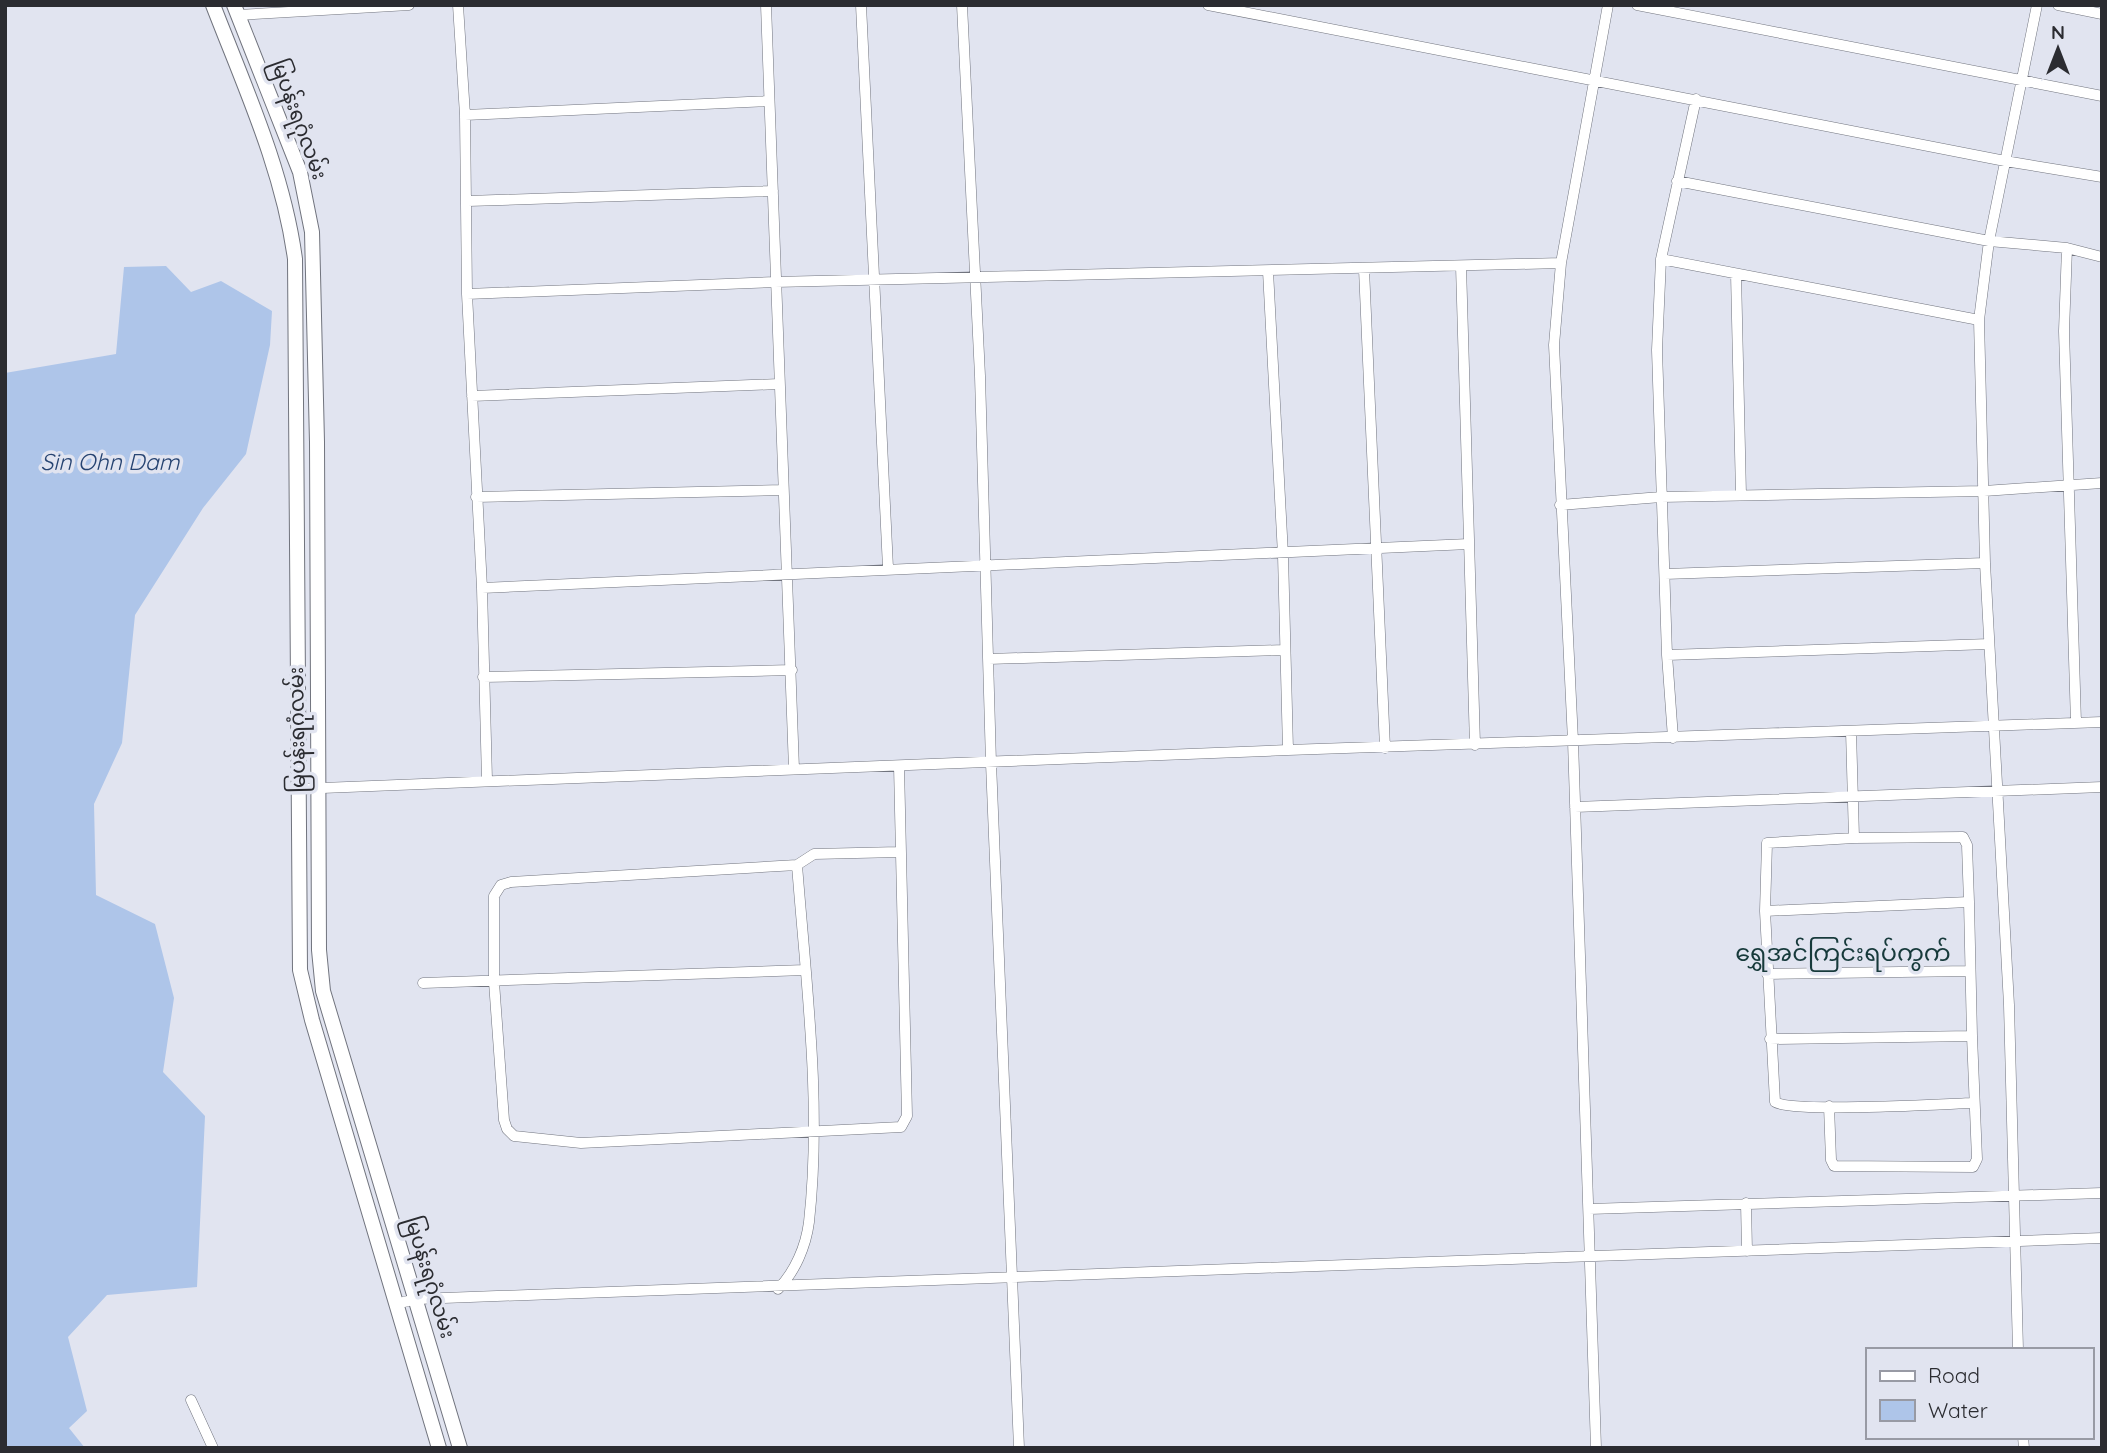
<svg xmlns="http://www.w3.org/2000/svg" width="2107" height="1453" viewBox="0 0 2107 1453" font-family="Quicksand,'Noto Sans Myanmar',sans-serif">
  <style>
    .water { fill: #aec5e9 }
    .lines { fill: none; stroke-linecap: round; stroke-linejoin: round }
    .minor-casing { stroke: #71747e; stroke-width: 11 }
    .primary-casing { stroke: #71747e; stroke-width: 16 }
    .minor { stroke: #fff; stroke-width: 10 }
    .primary { stroke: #fff; stroke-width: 14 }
    .labels { text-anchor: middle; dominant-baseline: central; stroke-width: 7; stroke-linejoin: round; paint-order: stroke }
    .street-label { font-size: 21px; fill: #2b2c31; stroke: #e1e4f0 }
    .water-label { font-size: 23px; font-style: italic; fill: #274472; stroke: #e1e4f0 }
    .quarter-label { font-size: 24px; fill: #173a3b; stroke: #e1e4f0 }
  </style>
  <rect width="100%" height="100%" fill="#e1e4f0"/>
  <path class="water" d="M166,266L191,292L221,281L272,311L270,345L246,454L203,508L135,615L122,743L94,804L96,895L155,924L174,998L163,1072L205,1116L197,1287L107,1295L68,1337L87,1411L69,1428L85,1448H5V373L116,354L124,267Z"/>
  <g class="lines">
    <g class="minor-casing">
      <path id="minor" d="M458,5L465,115L467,294L482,588L487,780
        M766,5L794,769
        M861,5L888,568
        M962,5L980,376L991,763L1019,1448
        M1208,5L2005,161L2102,177
        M1637,5L2102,96
        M2058,5L2102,14
        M238,15L409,5
        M465,115L769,101
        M1677,181L1989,241L2067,248L2102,257
        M468,201L773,191
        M2067,248L2064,331L2076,723
        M1661,259L1979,320
        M1461,266L1475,745
        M1364,269L1385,748
        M1268,271L1283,555L1288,750
        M1736,274L1741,495
        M467,294L775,282L1561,263
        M472,396L779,384
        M476,497L783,490
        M1560,505L1661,497L1984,491L2102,483
        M1665,574L1985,563
        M482,588L1469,544
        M1667,655L1989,644
        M989,659L1284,650
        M483,677L792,670
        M1851,731L1854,838L1963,837L1967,845L1969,902
        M1673,738L1667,655L1657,350L1661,259L1696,99
        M297,789L1288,750L2102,722
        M1575,807L2102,787
        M1854,838L1767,843L1765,911L1969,902L1972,1036
        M797,865L814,854L899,852
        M1765,911L1775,1102C1794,1113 1942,1104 1974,1103
        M1767,974L1970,971
        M423,983L805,970
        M1770,1039L1972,1036L1977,1159L1973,1167L1834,1166L1831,1160L1829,1106
        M1746,1203L1747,1251
        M1589,1209L2102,1193
        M778,1289C795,1272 806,1246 809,1222C822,1105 806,982 797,865L511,882L501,885L494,896V982L504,1120L507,1129L514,1136L581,1143L901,1127L907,1116L899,766
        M395,1304L417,1299C979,1281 1540,1255 2102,1238
        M2018,1350L2009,1005L1985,563L1979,320L1989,241L2037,5
        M191,1400L213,1448
        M2023,1437L2024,1448
        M1596,1448L1573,741L1554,345L1561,263L1608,5"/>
    </g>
    <g class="primary-casing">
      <path id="primary" d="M213,5C245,88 283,170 295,259L300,970L312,1020L439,1448
        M234,5L300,172L312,232L317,442L319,950L323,991L460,1448"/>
    </g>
    <use href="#minor" class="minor"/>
    <use href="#primary" class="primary"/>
  </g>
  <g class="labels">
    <g class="street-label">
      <text transform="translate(300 119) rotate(70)">မြပန်းရဂုံလမ်း</text>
      <text transform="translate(296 730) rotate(-91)">မြပန်းရဂုံလမ်း</text>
      <text transform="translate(431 1277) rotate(73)">မြပန်းရဂုံလမ်း</text>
    </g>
    <g class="water-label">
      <text x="110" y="461">Sin Ohn Dam</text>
    </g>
    <g class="quarter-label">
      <text x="1843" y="952">ရွှေအင်ကြင်းရပ်ကွက်</text>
    </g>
  </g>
  <rect width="2107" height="1453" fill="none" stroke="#2b2c31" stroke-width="14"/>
  <rect x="1866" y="1348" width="228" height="91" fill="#e1e4f0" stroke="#989aa4" stroke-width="2"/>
  <rect x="1880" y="1371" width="35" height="10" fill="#ffffff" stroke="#989aa4" stroke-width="2"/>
  <text x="1928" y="1383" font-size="21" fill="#2b2c31">Road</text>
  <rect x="1880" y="1400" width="35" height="21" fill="#aec5e9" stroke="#989aa4" stroke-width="2"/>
  <text x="1928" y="1418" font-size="21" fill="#2b2c31">Water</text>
  <g transform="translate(2058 49)" stroke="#e1e4f0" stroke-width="5" paint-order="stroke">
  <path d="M0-5L12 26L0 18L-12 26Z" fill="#2b2c31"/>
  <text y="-10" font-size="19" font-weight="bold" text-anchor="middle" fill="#2b2c31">N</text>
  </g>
</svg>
